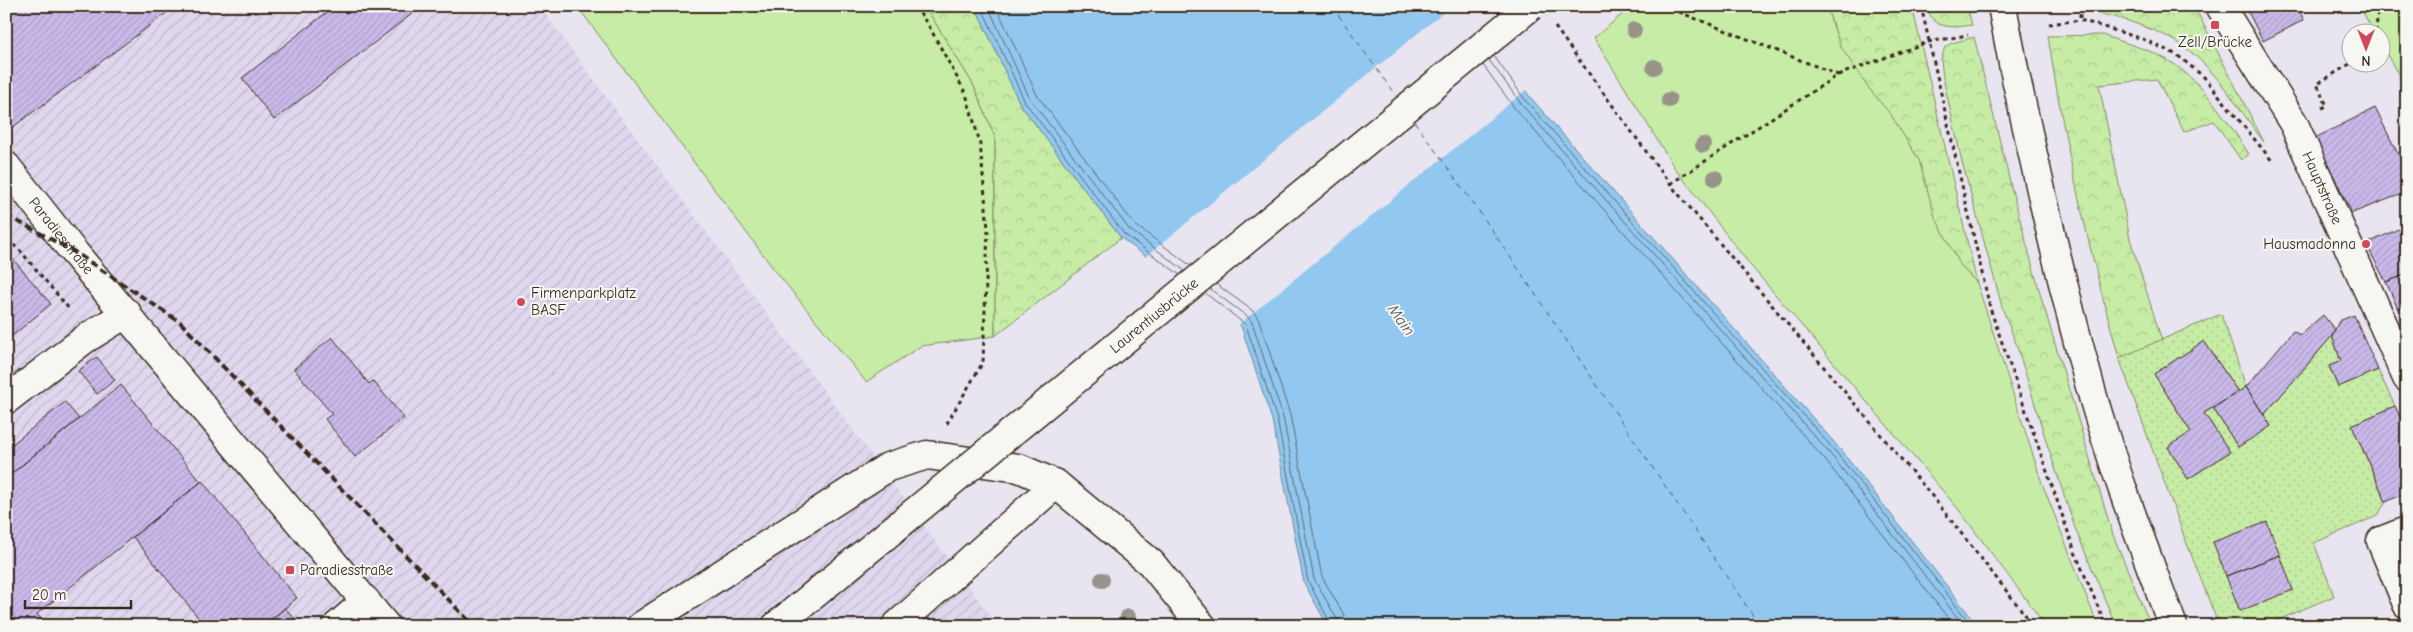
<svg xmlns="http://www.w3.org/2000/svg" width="2413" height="632" viewBox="0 0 2413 632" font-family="'Comic Neue',sans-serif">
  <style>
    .industrial { fill: url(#industrial-furrows) }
    .green { fill: #c6eca6; stroke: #808b62 }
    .forest { fill: url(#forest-crowns); stroke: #808b62 }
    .garden { fill: url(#garden-dots); stroke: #808b62 }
    .water { fill: #92c8f0; stroke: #6f899c }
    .pier { fill: #e8e4f0 }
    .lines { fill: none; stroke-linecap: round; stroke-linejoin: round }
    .shore { stroke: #5e6972; stroke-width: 1 }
    .ferry { stroke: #55595d; stroke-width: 1; stroke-dasharray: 6 5; stroke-linecap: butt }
    .building { fill: url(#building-hatch); stroke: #3b2a1e }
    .minor-casing { stroke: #3b2a1e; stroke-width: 31 }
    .major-casing { stroke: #3b2a1e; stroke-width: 31 }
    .path { stroke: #3b2a1e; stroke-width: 3; stroke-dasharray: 4 4; stroke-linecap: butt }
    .minor { stroke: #f6f6f2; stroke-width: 28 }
    .major { stroke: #f6f6f2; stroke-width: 28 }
    .rail { stroke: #3b2a1e; stroke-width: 4; stroke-dasharray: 8 4; stroke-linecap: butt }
    .major-bridge-casing { stroke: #3b2a1e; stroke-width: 31; stroke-linecap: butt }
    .major-bridge { stroke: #f6f6f2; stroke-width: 28 }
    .tree { fill: #98938b }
    .poi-dot { fill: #d1495b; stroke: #f6f6f2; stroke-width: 2 }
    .labels { text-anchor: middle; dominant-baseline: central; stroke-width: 4; stroke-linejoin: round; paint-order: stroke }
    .poi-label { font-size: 15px; fill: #3b2a1e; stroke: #f6f6f2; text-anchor: start }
    .street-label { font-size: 15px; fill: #3b2a1e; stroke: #f6f6f2 }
    .water-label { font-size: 16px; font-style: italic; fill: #55595d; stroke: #f6f6f2 }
  </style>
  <defs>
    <pattern id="industrial-furrows" width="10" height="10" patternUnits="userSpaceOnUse" patternTransform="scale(1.25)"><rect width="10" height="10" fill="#dfd7ee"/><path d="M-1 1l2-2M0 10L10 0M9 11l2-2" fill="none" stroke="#c0b9cc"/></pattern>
    <pattern id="forest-crowns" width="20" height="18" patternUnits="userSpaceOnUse" patternTransform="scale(1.25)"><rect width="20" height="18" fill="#c6eca6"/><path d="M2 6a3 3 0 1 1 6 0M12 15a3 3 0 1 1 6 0" fill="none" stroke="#abcb8e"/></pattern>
    <pattern id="garden-dots" width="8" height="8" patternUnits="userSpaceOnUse" patternTransform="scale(1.25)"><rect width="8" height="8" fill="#c6eca6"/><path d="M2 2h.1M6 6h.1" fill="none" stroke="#abcb8e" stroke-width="1.8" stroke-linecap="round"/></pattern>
    <pattern id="building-hatch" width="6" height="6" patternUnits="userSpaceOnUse" patternTransform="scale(1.25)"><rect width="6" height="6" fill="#c9b9ea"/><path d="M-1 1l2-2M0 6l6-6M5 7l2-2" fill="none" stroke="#ae9fc8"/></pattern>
  </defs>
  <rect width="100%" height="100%" fill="#e8e4f0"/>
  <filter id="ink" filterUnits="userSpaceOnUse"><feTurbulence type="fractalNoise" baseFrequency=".02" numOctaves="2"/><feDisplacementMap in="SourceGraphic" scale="10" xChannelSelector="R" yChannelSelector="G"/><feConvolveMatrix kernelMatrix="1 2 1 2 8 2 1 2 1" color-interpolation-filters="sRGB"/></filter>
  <g filter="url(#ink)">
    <path class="industrial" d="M6,6H539L998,626H6Z"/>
    <path class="green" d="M577,6H925L973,84L995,137V336L921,346L866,382L773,268Z
      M1632,6H1826L1841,47L1913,65L1964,269L1977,283L2042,483L2098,626H2046L1959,510L1751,266L1674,167L1594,38Z
      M2359,6H2407V90L2381,44L2380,32H2374Z"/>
    <path class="forest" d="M925,6H975L1020,104L1121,238L995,336V137L973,84Z
      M1826,6H1912L1977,283L1961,266L1935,217L1919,160L1891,115L1867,86L1841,47Z
      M1927,6H1967L1972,25C1952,28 1932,30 1927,6Z
      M2093,6L2195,8L2264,142C2240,111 2218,72 2186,48C2162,30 2122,18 2093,12Z
      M2102,35C2121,42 2142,47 2160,56C2199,75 2226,119 2249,154L2241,160L2214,121L2184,132L2157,79L2099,85L2130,239L2162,341L2119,358C2090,252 2064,145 2048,36Z
      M1974,37L2014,198L2043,304L2113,535L2151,626H2116L2075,528L2048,447L2017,346L2003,310L1962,162L1943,78L1941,60L1945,47L1952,43Z"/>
    <path class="garden" d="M2221,314L2246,387L2238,392L2204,341L2154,374L2191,432L2168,447L2188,479L2230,452L2204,413L2213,408L2238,447L2271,426L2264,415L2332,336L2341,361L2329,366L2338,387L2378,370L2395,406L2352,425L2386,502L2377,516L2314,543L2334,596L2264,626H2219L2184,536L2119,358Z"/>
    <path class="water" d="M975,6H1464L1530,97L1840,449L1978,626H1328L1304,583L1272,420L1241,326L1121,238L1020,104Z"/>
    <path class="pier" d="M1451,6H1467L1527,89L1237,326L1144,258Z"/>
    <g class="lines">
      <path class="shore" d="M981,6L1025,102L1124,234L1180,275
        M988,6L1030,99L1129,229L1185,271
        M996,6L1037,95L1134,224L1191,266
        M1494,56L1526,101L1836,452L1972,626
        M1489,60L1522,105L1832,456L1964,626
        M1483,65L1516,110L1826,461L1954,626
        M1216,284L1253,311L1259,320L1290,415L1322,577L1344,615L1346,626
        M1210,289L1248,317L1252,322L1283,417L1314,579L1337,619L1339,626
        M1205,293L1246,325L1277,419L1308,581L1332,626"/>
      <path class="ferry" d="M1332,6L1398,99
        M1414,121L1481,214L1760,626"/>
    </g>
    <path class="building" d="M6,6H176L13,127L6,119Z
      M335,6H422L274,120L242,78Z
      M2245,6H2297L2304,20L2263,41Z
      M2375,108L2399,156L2407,152V192L2352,213L2315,138Z
      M2407,225V274L2386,282L2366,244Z
      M6,255L12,258L51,304L7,340Z
      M2407,274V305L2398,309L2386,282Z
      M2407,305V331L2398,309Z
      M2323,315L2335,330L2332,336L2264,415L2246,387L2293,331L2300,335Z
      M2354,315L2378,370L2338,387L2329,366L2341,361L2332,336L2339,321Z
      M332,337L369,384L373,381L404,418L355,457L325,419L332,414L294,369Z
      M2204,341L2238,392L2204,413L2230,452L2188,479L2168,447L2191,432L2154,374Z
      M97,357L115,380L97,394L78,371Z
      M121,385L201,482L37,614L47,626H6V478Z
      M2246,387L2271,426L2238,447L2213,408Z
      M65,402L79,419L6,478V449Z
      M2395,406L2407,432V492L2386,502L2352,425Z
      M202,481L297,598L263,626H205L133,537Z
      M2267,522L2280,555L2226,576L2213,542Z
      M2280,555L2293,590L2240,611L2226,576Z
      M285,608L297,621L296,626H263Z"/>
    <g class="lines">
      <g class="minor-casing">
        <g id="minor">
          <path id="s1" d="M2220,6L2294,124L2407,378"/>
          <path id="s2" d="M6,166L73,251L386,626"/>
          <path d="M6,400L85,339L127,313"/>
          <path d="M2404,532L2381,541L2407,604"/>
          <path d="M337,626L366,601"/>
          <path d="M641,626L888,467L927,455L1019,468L1056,484L1151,563L1202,626"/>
          <path d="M896,626L1056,484"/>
        </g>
      </g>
      <g class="major-casing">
        <path id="major" d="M2014,69C2036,169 2058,269 2085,368C2108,455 2141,541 2173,626
          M776,626L895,528"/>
      </g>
      <path class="path" d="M915,6L930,28L966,94L980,143L988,229L983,362L946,425
        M1664,6L1838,75
        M1921,6L1990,308L2075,552L2106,626
        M2080,6V20
        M2049,24L2080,20L2143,39L2177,55L2204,77L2273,162
        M1555,27L1670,184L1928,491L2034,626
        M2376,32L2378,6
        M2322,108L2327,106L2317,84L2353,62
        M1670,184L1838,75L1928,42L1968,35
        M6,241L18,248L70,310"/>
      <use href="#minor" class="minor"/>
      <use href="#major" class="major"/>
      <path class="rail" d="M6,215L73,251L180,322L474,626"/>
      <g class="major-bridge-casing">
        <g id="major-bridge">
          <path d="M2002,6L2014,69"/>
          <path id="s3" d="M895,528L1531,6"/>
        </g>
      </g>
      <use href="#major-bridge" class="major-bridge"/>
    </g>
    <g class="tree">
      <circle cx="1634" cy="30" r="8"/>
      <circle cx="1654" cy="67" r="8"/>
      <circle cx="1669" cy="100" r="8"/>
      <circle cx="1703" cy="145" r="8"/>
      <circle cx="1715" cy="178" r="8"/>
      <circle cx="1102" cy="580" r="8"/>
      <circle cx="1128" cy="617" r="8"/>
    </g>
  </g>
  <g class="poi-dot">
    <rect x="2210" y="20" width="10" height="10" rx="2.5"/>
    <circle cx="2366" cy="244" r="5"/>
    <circle cx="521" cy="302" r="5"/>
    <rect x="285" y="565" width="10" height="10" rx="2.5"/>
  </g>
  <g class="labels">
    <g class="poi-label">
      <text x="2215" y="42" text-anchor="middle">Zell/Brücke</text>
      <text x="2356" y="244" text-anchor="end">Hausmadonna</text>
      <text x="531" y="293">Firmenparkplatz<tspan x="531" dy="17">BASF</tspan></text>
      <text x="300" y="570">Paradiesstraße</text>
    </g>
    <g class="street-label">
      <text stroke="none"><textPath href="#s1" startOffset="209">Hauptstraße</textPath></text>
      <text stroke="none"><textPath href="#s2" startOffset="89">Paradiesstraße</textPath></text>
      <text stroke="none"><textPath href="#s3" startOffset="335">Laurentiusbrücke</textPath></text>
    </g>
    <g class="water-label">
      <text transform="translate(1401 320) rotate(54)">Main</text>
    </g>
  </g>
  <rect width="2413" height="632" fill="none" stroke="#f6f6f2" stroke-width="25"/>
  <rect x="12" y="12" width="2388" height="607" fill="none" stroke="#3b2a1e" stroke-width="2" filter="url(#ink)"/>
  <g transform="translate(2366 48) rotate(180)"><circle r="24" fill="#f6f6f2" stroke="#aba49d"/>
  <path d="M0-4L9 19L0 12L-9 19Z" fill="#d1495b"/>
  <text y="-8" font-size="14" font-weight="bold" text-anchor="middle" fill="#3b2a1e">N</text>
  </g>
  <path d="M25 600v8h106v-8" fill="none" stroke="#3b2a1e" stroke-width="2.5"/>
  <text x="32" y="600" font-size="15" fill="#3b2a1e" stroke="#f6f6f2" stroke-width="4" paint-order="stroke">20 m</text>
</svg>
